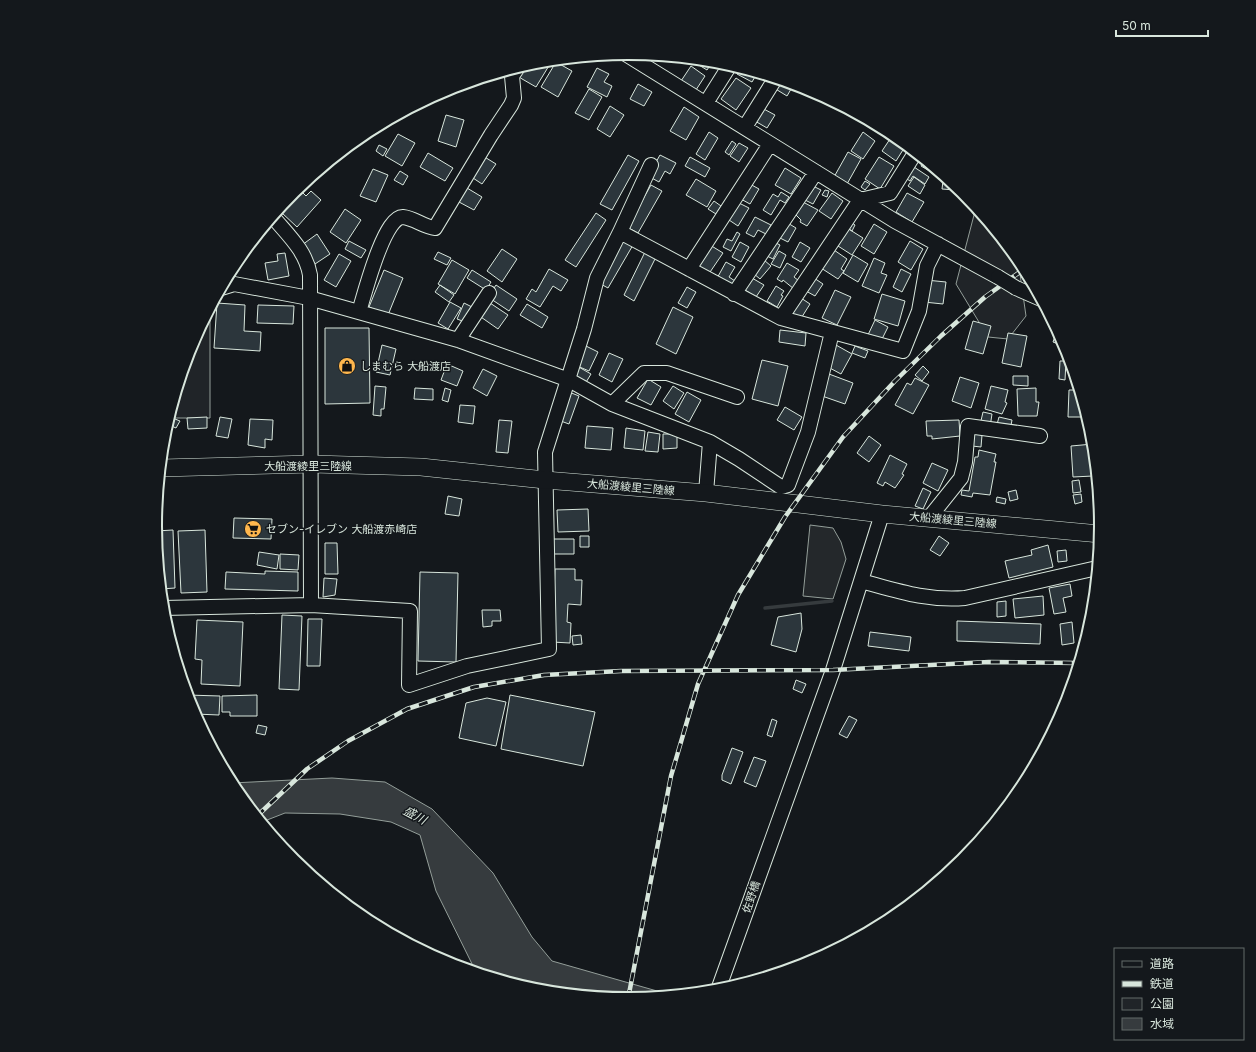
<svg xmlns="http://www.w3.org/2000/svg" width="1256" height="1052" viewBox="0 0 1256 1052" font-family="Inter,'Noto Sans JP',sans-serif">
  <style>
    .green { fill: #202428; stroke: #939e99 }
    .parking { fill: #24282b; stroke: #939e99 }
    .water { fill: #363b3e; stroke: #939e99 }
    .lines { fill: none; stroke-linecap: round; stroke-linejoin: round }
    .stream { stroke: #363b3e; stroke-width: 3.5 }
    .building { fill: #2c363c; stroke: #d8e6dc }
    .minor-casing { stroke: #d8e6dc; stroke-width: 16 }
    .major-casing { stroke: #d8e6dc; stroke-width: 18 }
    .minor { stroke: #14181c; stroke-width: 14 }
    .major { stroke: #14181c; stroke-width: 17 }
    .rail-casing { stroke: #d8e6dc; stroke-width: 4.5 }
    .rail { stroke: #14181c; stroke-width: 3; stroke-dasharray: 9; stroke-linecap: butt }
    .minor-bridge-casing { stroke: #d8e6dc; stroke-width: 16; stroke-linecap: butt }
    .minor-bridge { stroke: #14181c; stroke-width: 14 }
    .labels { text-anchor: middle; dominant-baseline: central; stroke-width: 3; stroke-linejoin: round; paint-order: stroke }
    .poi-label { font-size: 11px; fill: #d8e6dc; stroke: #14181c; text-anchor: start }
    .street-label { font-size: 11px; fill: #d8e6dc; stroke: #14181c }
    .water-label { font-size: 12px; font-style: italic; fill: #d8e6dc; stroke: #14181c }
    .rim { fill: none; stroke: #d8e6dc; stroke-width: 2 }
  </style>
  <rect width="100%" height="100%" fill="#14181c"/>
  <path class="green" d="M960,189L1018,260L1026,316L1008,339L988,337L956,284L974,215Z
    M210,309V418H169L191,345Z"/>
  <path class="parking" d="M810,525L833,528L841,542L846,559L833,599L803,596Z"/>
  <path class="water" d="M332,778L385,782L432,809L493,873L532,937L552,961L671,995L628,999L536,990L476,972L436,891L420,835L391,822L340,814L285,813L262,822L232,783Z"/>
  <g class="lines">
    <path class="stream" d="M765,608L832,601"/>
  </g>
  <path class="building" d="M695,60L713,61L707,70L694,62Z
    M544,61L550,64L536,87L517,76L523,66Z
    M556,62L572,71L558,97L541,87Z
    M691,66L705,76L694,93L679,84Z
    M597,68L609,74L604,82L612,86L607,97L587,87Z
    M740,68L760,74L758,76L756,75L752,82L737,74Z
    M736,78L751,88L736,110L721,99Z
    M778,80L794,84L787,96L774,88Z
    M638,84L652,92L644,106L630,99Z
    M589,89L602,97L589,120L575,113Z
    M610,106L624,115L610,137L597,129Z
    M684,107L699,117L686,140L670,131Z
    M762,108L775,115L767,128L755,121Z
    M446,115L464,120L456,147L438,141Z
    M867,120L880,127L878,131L865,123Z
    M709,132L718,138L705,160L696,154Z
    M863,132L875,141L863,159L851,151Z
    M398,134L415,143L402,166L385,156Z
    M892,136L906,145L896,161L882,151Z
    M732,141L736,144L729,155L725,152Z
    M739,143L748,148L739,162L730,156Z
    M379,145L387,149L383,156L376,151Z
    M848,152L861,159L847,184L834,177Z
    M428,153L453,168L445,181L420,167Z
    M917,154L935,169L933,173L921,166L924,161L915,156Z
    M628,155L639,161L612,210L600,204Z
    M660,155L676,163L670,174L665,171L659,182L648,176Z
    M483,156L496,164L482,184L470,176Z
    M690,157L710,168L705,177L685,166Z
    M879,157L894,166L880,189L865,179Z
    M911,165L929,177L925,184L913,176L910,181L904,177Z
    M785,168L801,178L791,194L775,185Z
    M373,169L388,175L376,202L360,196Z
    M400,171L408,176L403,185L394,180Z
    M914,177L925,185L920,194L908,186Z
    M696,179L716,191L707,207L686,195Z
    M865,181L870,184L865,190L861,187Z
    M943,181L951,182L956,186L955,190L942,189Z
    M748,183L759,189L750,204L739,198Z
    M651,185L662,191L638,233L627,227Z
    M811,185L821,190L813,204L803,199Z
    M467,188L482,197L474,210L459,202Z
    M825,190L829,191L827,197L822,195Z
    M311,191L321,200L297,227L282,213L302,192L306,196Z
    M781,192L789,197L785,203L780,200L771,215L763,210L773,194L778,197Z
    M832,193L843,201L831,219L819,211Z
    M907,193L924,202L912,222L896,212Z
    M291,195H292L279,215L276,213Z
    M714,201L721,206L716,214L708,209Z
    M803,202L818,210L807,226L800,222L801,220L795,214Z
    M739,203L749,208L738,226L729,220Z
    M345,209L361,220L346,243L330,232Z
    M596,213L606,220L576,267L565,260Z
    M755,217L771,225L766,234L758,230L754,237L746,233Z
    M849,221L855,225L852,231L845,226Z
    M786,222L796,228L788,242L778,237Z
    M874,224L887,232L874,254L861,246Z
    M847,228L863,238L852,255L838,246Z
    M737,232L740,234L731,251L723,247L727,239L732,241Z
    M317,234L330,254L315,264L302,245Z
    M623,239L633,245L608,288L597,282Z
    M349,241L366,250L361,258L345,249Z
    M910,241L923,249L911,270L898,262Z
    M740,242L749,247L741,262L732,257Z
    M774,242L780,245L773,259L767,256Z
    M800,242L810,248L801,262L792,257Z
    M710,245L723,253L706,278L694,270Z
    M502,249L517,259L502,282L487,271Z
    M834,250L847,259L841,269L844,271L838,279L821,268Z
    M779,251L786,255L780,268L771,264Z
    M438,252L451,258L447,265L434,259Z
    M645,252L656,257L634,301L624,295Z
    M285,253L289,276L268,280L265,263L278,261L277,254Z
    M339,254L351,261L336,287L324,280Z
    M853,255L868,264L858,282L843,273Z
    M874,258L885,263L881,273L887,275L879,293L862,286Z
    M452,260L469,270L455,294L438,284Z
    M764,260L771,266L760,279L753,273Z
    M726,262L735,267L729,277L735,281L731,288L716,280Z
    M787,263L799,270L794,277L799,281L794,289L783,280L782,282L777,279Z
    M549,269L568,280L561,291L553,286L540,307L526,299L532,289L536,292Z
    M901,269L911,274L902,292L893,287Z
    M384,270L403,278L388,315L369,307Z
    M472,270L491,282L486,290L467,278Z
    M752,278L764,285L756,297L745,290Z
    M814,278L823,284L815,296L806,291Z
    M926,280L946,282L943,304L924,302Z
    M440,285L454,295L449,302L435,292Z
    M496,285L517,299L509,311L488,297Z
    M776,286L784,291L781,295L783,296L777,307L767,301Z
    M687,287L696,292L687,308L678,303Z
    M835,290L851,297L837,325L822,318Z
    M882,294L905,301L898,326L874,319Z
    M801,298L810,304L800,320L791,314Z
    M487,301L508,315L498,329L478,315Z
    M450,302L461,308L448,329L438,323Z
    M217,303L245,305L244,331L261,332L260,351L214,348Z
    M464,303L472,307L465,322L457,319Z
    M527,304L548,317L542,328L520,315Z
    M258,305L294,306L293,324L257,323Z
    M673,307L693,317L676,354L656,344Z
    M875,320L888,327L880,343L867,337Z
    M973,321L991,326L983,354L965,349Z
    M325,328H369L370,403L325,404Z
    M780,330L806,333L805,346L779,342Z
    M1057,331L1065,345L1066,347L1053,342Z
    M1008,333L1027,336L1021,367L1002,363Z
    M382,345L396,349L390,375L376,372Z
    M584,345L598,352L589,371L575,365Z
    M836,345L852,354L841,374L826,366Z
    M855,346L868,351L865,358L852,353Z
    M609,353L623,359L612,382L599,375Z
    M1068,357H1069L1074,375L1069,376Z
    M762,360L788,366L778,406L752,399Z
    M1060,361H1066L1065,380L1059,379Z
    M447,364L463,371L457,386L441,380Z
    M577,366L591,374L585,384L571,377Z
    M923,366L929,372L922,381L915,375Z
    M483,369L497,376L487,396L473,388Z
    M829,374L853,383L845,404L822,396Z
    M1013,376H1028V386L1013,385Z
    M960,377L979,383L971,408L952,401Z
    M915,378L929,385L913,414L895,405L907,383L911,385Z
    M648,379L661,387L651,405L637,398Z
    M375,386L386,387L384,409H381V416L373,415Z
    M673,386L684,393L674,409L663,401Z
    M991,386L1008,390L1005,402L1007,403L1002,414L985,409Z
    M415,388L433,389V400L414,399Z
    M445,388L451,390L448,402L442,400Z
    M1036,388V402H1039L1037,416H1018L1017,389Z
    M1069,390H1079L1082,401L1081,417H1068Z
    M569,392L579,396L569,424L558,420Z
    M687,392L701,400L689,422L675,414Z
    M460,405L475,406L473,424L458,422Z
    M785,407L802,417L794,430L777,420Z
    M983,412L992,414L990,427L980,425Z
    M170,417L180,421L176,428L167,424Z
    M207,417V428L188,429L187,418Z
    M220,417L232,419L228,438L216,436Z
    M999,417L1012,420L1010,431L996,428Z
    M250,419L273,420L272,440L265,439V448L248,445Z
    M499,420L512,421L508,453L496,452Z
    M959,420L960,436L932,439V436H927L926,421Z
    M587,426L613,428L611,450L585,448Z
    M626,428L645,431L643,450L624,448Z
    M648,432L660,434L658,452L645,451Z
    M974,433L982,435L981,447L972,446Z
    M663,434H677V448L663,449Z
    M869,436L881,445L869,462L857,453Z
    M1093,444V461H1095V469L1092,470L1093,476L1073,477L1071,446Z
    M979,450L996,454L994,462H996L990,495L973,493L972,497L961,495L962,490L969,491L975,457H978Z
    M890,455L907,464L902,474L904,475L895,488L885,482L883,486L877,483Z
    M932,463L948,470L938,491L923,483Z
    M1079,480L1081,492L1073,493L1072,481Z
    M923,488L931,492L923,509L915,506Z
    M1016,490L1018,499L1010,501L1008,492Z
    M1081,494L1082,502L1075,504L1073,495Z
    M448,496L462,499L459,516L445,514Z
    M997,497L1006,499L1005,504L996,502Z
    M588,509L589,531L558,532L557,510Z
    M234,518L272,519L271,539L233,538Z
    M173,530L175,588L161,589L156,531Z
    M205,530L207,592L181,593L178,531Z
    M580,536H589V547H580Z
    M939,536L949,543L940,556L930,550Z
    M553,539H574V554H553Z
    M325,543H337L338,574H325Z
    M1048,545L1053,567L1009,578L1005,561L1032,555L1031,550Z
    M1066,550L1067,561L1058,562L1057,551Z
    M259,552L279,555L277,569L257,565Z
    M280,554L299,555L298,570L280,569Z
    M555,569H575V580H582L581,605L568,604L567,622L571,623L570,643L552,642Z
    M265,571L298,572V591L225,589L226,572L265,574Z
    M420,572L458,573L456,662L418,661Z
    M324,578L337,579L335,595L323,597Z
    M1070,584L1072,596L1063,598L1066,612L1054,614L1049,588Z
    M1043,596L1044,615L1015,618L1013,599Z
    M1006,601V616L997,617V602Z
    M482,610H500L501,621H492V626L483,627Z
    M801,613L802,629L796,652L771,645L778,617Z
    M282,615L302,616L299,690L279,689Z
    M308,619H322L320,666H307Z
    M197,620L243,622L240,686L201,684L202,660L195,659Z
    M957,621L1041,624L1040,644L957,641Z
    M1072,622L1074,643L1062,645L1060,624Z
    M870,632L911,637L909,651L868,646Z
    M581,635L582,644L573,645L572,636Z
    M796,680L806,684L802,693L793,689Z
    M187,695L220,696L219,715L195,714Z
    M257,695V716H230V712H222V696Z
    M510,695L595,712L583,766L501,749Z
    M487,698L506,702L496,746L459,738L466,703Z
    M849,716L857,720L847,738L839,734Z
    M772,719L777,721L772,737L767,735Z
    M258,725L267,727L265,735L256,733Z
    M732,748L743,752L731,784L722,780V775Z
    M754,757L766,761L756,787L744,782Z"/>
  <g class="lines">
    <g class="minor-casing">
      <path id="minor" d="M624,53L895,221L998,277
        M706,103L730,65
        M745,127L775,79
        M273,217C288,235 306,251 310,275L311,605
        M620,232L651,165
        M689,269L770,144
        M221,288L234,284L309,298L458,340L569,380L612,404L710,442L706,493
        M1016,288L1041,299
        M734,294L816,172
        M359,312C364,296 384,216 403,217C414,218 424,227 435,228L491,135L511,105L514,98L512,76L518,67
        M781,318L860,200L890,193L915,153
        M458,340L489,293
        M612,404L644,373H667L737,397
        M710,442L739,459L781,487L788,485L808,432L832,332
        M929,518L961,478L965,462L968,426L1040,436
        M861,581C898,591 926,601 965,598L1097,568
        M163,608L311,605L410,611L409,685L467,666L549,649L545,452L584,329L597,278L620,232L781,318L903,351L919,311L927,266L938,244
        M718,990L833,670L882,514"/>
    </g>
    <g class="major-casing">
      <path id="major" d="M161,468L312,464L421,467L545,480L706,493L882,514L1100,534"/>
    </g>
    <use href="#minor" class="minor"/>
    <use href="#major" class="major"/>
    <g class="rail-casing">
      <path id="rail" d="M257,816L307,769L348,741L407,709L474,687L544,675L621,671L833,670L989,662L1078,663
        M628,999L671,776L698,684L738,595L785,517L843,437L895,381L941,336L985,297L1024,269"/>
    </g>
    <use href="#rail" class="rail"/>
    <g class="minor-bridge-casing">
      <path id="minor-bridge" d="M998,277L1016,288"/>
    </g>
    <use href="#minor-bridge" class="minor-bridge"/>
  </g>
  <defs>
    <g id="shop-disc" transform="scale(0.9)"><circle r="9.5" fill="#ffb74d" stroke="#14181c"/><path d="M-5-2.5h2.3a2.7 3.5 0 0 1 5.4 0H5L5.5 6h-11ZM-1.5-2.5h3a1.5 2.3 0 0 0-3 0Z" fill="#111"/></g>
    <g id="supermarket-disc" transform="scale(0.9)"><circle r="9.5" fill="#ffb74d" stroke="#14181c"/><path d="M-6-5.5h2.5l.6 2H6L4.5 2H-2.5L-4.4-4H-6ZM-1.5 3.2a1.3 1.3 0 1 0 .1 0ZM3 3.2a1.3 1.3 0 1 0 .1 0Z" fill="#111"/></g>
  </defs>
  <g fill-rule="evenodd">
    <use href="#shop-disc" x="347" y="366"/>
    <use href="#supermarket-disc" x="253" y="529"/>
  </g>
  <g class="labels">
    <g class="poi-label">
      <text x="360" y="366">しまむら 大船渡店</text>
      <text x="266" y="529">セブン-イレブン 大船渡赤崎店</text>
    </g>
    <g class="street-label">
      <text x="308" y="466">大船渡綾里三陸線</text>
      <text transform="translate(631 487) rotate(5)">大船渡綾里三陸線</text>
      <text transform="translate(953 520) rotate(5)">大船渡綾里三陸線</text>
      <text transform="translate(751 897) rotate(-71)">佐野橋</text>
    </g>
    <g class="water-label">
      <text transform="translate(415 815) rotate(28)">盛川</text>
    </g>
  </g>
  <path d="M0 0H1256V1052H0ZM162 526a466 466 0 1 1 932 0a466 466 0 1 1-932 0Z" fill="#14181c" fill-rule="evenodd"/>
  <path class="rim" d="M162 526a466 466 0 1 1 932 0a466 466 0 1 1-932 0Z"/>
  <rect x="1114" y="948" width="130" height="92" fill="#14181c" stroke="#626a69"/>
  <rect x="1122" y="961" width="20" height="6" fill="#14181c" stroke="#626a69"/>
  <text x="1150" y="968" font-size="12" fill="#d8e6dc">道路</text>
  <rect x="1122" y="981" width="20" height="6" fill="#d8e6dc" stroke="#626a69"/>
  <text x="1150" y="988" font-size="12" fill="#d8e6dc">鉄道</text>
  <rect x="1122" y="998" width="20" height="12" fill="#202428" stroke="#626a69"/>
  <text x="1150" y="1008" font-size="12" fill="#d8e6dc">公園</text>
  <rect x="1122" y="1018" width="20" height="12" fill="#363b3e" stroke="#626a69"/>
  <text x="1150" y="1028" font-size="12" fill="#d8e6dc">水域</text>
  <path d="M1116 30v6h92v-6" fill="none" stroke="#d8e6dc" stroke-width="2"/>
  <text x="1122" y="30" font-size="12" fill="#d8e6dc" stroke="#14181c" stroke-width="3" paint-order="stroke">50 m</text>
</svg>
